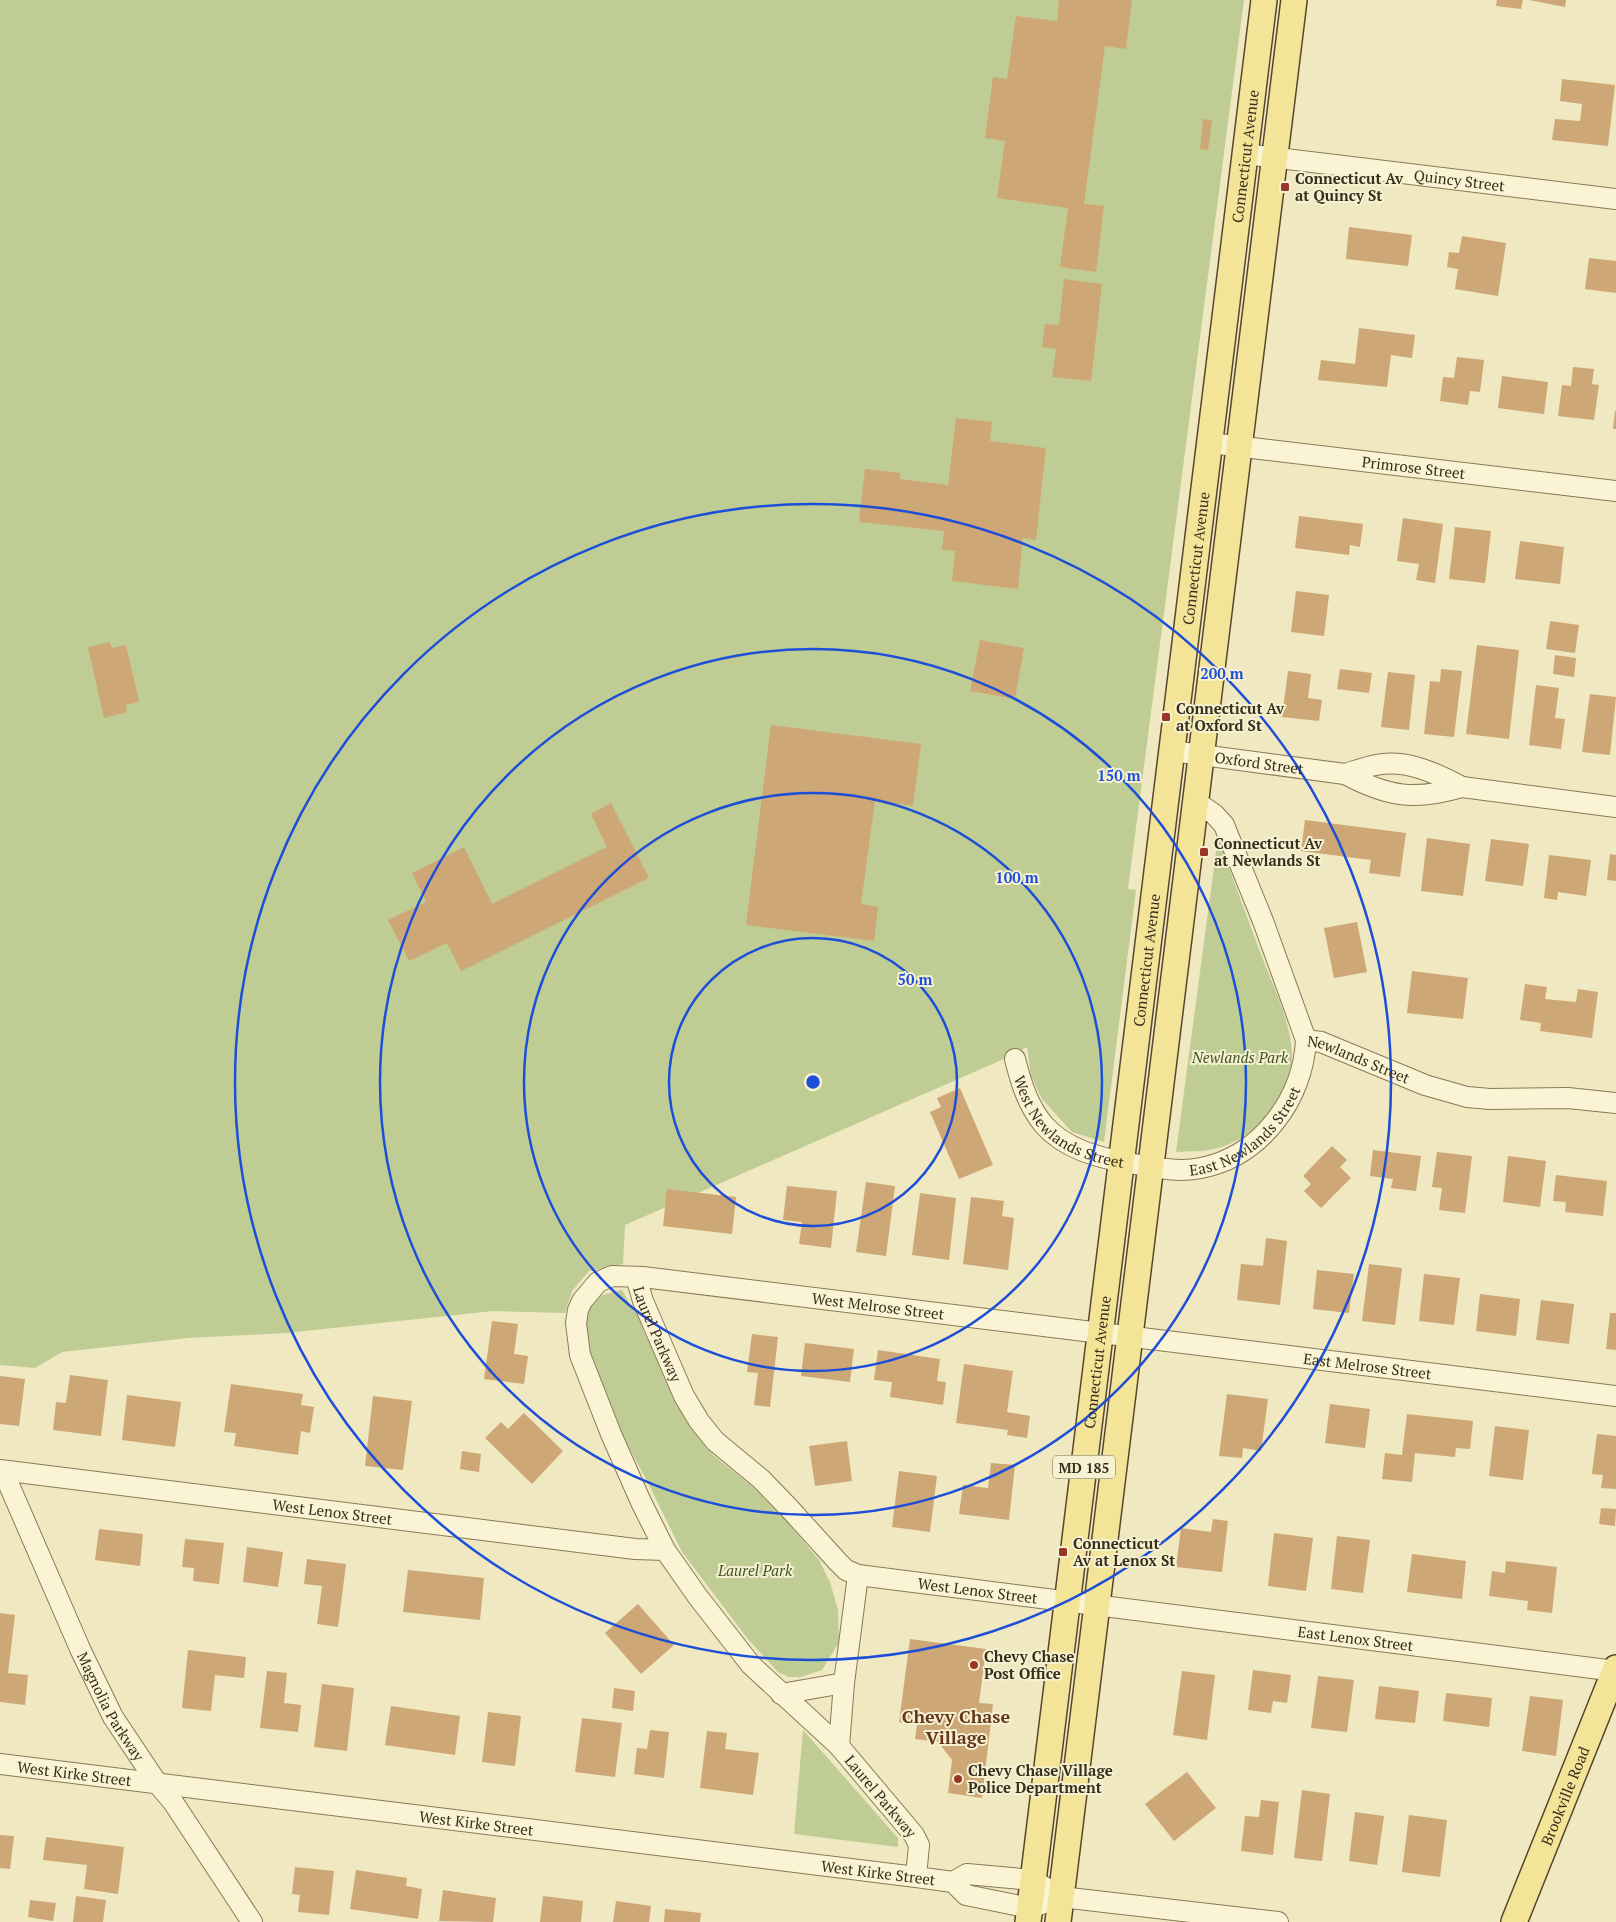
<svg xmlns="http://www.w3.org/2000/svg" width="1616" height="1922" viewBox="0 0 1616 1922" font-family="'PT Serif',serif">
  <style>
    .green { fill: #bfcd95 }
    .building { fill: #cea776 }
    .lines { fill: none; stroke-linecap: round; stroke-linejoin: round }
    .minor-casing { stroke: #897958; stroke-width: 22 }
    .major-casing { stroke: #57462d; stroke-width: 28 }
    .minor { stroke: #faf4d5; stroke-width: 20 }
    .major { stroke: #f3e498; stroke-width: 25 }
    .ring { fill: none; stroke: #1d4ed8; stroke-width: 2.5 }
    .poi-dot { fill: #9a3627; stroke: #f6f1d1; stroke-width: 2 }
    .labels { text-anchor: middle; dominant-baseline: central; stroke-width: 4; stroke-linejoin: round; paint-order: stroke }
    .shield { fill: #f6f1d1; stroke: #716853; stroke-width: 1 }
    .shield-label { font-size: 14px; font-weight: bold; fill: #382e1d }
    .street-label { font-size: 15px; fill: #382e1d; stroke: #f6f1d1 }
    .poi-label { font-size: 15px; font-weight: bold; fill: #382e1d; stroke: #f6f1d1; text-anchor: start }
    .park-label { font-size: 15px; font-style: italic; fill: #425523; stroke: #f6f1d1 }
    .quarter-label { font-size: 18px; font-weight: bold; fill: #66361b; stroke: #f6f1d1 }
    .centre { fill: #1d4ed8; stroke: #f6f1d1; stroke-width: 2.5 }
    .ring-label { font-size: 15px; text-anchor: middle; font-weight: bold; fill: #1d4ed8; stroke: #f6f1d1; stroke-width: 4; stroke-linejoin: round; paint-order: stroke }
  </style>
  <rect width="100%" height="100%" fill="#efe8c1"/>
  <path class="green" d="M0,0H1244L1128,889L1136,890L1104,1142L1072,1132L1042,1099L1031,1076L1027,1047L997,1062L625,1225L623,1264L589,1271L572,1291L565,1313L493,1311L286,1333L188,1338L62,1352L35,1368L0,1365Z
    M1218,837C1233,880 1249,922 1265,965C1276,992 1292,1027 1292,1056C1292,1095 1254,1139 1218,1148C1205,1152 1190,1151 1176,1152Z
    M622,1290L631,1307L638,1308L643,1330L665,1374L677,1403L694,1432L713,1455L754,1488L783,1517L819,1560L830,1582L838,1610L839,1642L822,1670L801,1677H789L778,1672L747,1638L682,1552L648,1483L616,1423L586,1349L585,1314L587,1300L596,1301L602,1295Z
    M803,1730L898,1838V1847L794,1834Z"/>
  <path class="building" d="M1059,0H1132L1126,49L1105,46L1084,204L1104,206L1096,272L1060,267L1068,208L997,198L1005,141L985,138L993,77L1007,79L1016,16L1057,21Z
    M1497,0H1523L1521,9L1496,6Z
    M1529,0H1566L1565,7Z
    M1562,79L1615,85L1608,146L1552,140L1555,119L1580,121L1582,104L1560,101Z
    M1203,119L1212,120L1208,150L1200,149Z
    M1349,227L1412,235L1408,266L1346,259Z
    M1462,236L1506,243L1498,296L1455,289L1458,269L1447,267L1449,252L1459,253Z
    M1589,258L1616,261V293L1585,289Z
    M1064,279L1102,284L1091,381L1052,377L1056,349L1042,347L1045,324L1059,325Z
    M1359,328L1415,335L1412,358L1391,355L1387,387L1318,380L1321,360L1355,364Z
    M1457,357L1484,360L1480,392L1470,391L1468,405L1440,401L1443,377L1454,378Z
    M1573,367L1594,369L1592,384L1599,385L1594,420L1558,416L1562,385L1571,386Z
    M1502,376L1548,382L1544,414L1498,408Z
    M1615,411H1616V429H1613Z
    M956,418L992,422L990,441L1046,448L1036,540L1023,538L1018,589L952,581L955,551L942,550L944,531L859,522L865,469L900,473V479L948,485Z
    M1299,516L1363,524L1360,547L1350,545L1349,555L1295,548Z
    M1403,518L1443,524L1435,583L1416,580L1419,564L1397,561Z
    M1455,527L1491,531L1485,583L1449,579Z
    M1520,541L1564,547L1560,584L1515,579Z
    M1296,591L1329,595L1324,636L1291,632Z
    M1550,621L1579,625L1575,653L1546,649Z
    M980,640L1024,648L1015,699L970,691Z
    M110,642L112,648L126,645L139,702L126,705L127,712L104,718L88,647Z
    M1477,645L1519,650L1509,739L1466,734Z
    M1555,655L1576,658L1574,677L1553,674Z
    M1340,669L1372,673L1369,693L1337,689Z
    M1441,669L1462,671L1454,737L1424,734L1430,681L1440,682Z
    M1288,671L1311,674L1308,698L1322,700L1319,721L1282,717Z
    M1388,672L1415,675L1409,730L1381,727Z
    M1536,685L1559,688L1555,718L1565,719L1561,749L1529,745Z
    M1590,694L1616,697L1610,755L1582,752Z
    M771,725L921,744L913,806L875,801L861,904L878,907L874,941L746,925Z
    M611,803L649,878L461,971L447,943L409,961L388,920L426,902L412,873L464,847L492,904L607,847L591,814Z
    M1305,820L1406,833L1400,877L1369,873L1371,860L1301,851Z
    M1427,838L1470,844L1463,896L1421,891Z
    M1491,839L1529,844L1523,886L1485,881Z
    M1610,854L1616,855V881L1607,880Z
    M1549,855L1591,860L1586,896L1558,892L1557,900L1544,898Z
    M1357,922L1367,972L1334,978L1324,928Z
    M1412,971L1468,978L1463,1019L1407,1013Z
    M1525,984L1547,987L1545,999L1576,1002L1578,989L1598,992L1592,1038L1540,1031L1541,1023L1520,1020Z
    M960,1088L993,1165L959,1179L930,1112L941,1107L937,1098Z
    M1332,1146L1347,1160L1340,1167L1351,1178L1321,1208L1304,1191L1311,1184L1303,1176Z
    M1373,1150L1421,1156L1416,1191L1391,1188L1393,1179L1370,1176Z
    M1437,1152L1472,1156L1465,1213L1439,1210L1442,1188L1432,1187Z
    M1508,1156L1546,1161L1540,1207L1503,1202Z
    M1556,1175L1607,1181L1603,1216L1565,1212L1566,1202L1553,1201Z
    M866,1182L895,1186L886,1256L856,1252Z
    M787,1186L837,1191L831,1248L799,1244L802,1222L783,1220Z
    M667,1189L736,1197L732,1234L663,1226Z
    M920,1193L956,1198L949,1260L912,1255Z
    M971,1197L1004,1201L1002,1216L1014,1218L1008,1270L963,1264Z
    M1266,1238L1287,1241L1280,1305L1237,1300L1241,1264L1263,1266Z
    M1369,1264L1402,1268L1395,1325L1362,1321Z
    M1317,1270L1354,1274L1349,1313L1313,1309Z
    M1424,1274L1460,1278L1454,1325L1419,1321Z
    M1480,1294L1520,1299L1516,1336L1476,1331Z
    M1541,1300L1574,1304L1569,1344L1536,1340Z
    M1610,1313H1616V1350L1606,1349Z
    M492,1321L518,1324L514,1354L528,1356L524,1384L484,1379Z
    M752,1334L778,1337L770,1407L754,1405L758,1373L747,1372Z
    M805,1343L854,1349L850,1382L801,1376Z
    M878,1350L940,1359L937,1381L946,1382L943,1405L890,1397L892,1382L874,1380Z
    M964,1364L1013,1371L1007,1412L1030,1416L1027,1438L1007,1435L1008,1430L956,1423Z
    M70,1375L108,1380L101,1436L53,1430L56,1402L66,1403Z
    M0,1376L25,1379L19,1426L0,1424Z
    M231,1384L303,1394L301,1405L314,1407L310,1433L301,1431L298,1455L234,1446L236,1433L224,1432Z
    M1227,1394L1268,1399L1261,1451L1243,1448L1242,1458L1219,1456Z
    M127,1395L181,1402L175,1447L122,1440Z
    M373,1396L412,1401L403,1470L365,1466Z
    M1330,1404L1370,1409L1365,1448L1325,1443Z
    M524,1413L563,1451L532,1484L485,1438L501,1422L508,1429Z
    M1407,1414L1473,1421L1470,1449L1456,1448L1455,1457L1415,1453L1412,1482L1382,1479L1385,1453L1402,1455Z
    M1495,1426L1529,1430L1523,1480L1489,1476Z
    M1597,1434L1616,1436V1489L1601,1488L1603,1475L1592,1474Z
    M847,1441L852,1481L815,1486L809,1446Z
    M462,1451L481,1454L479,1472L460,1469Z
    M991,1463L1015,1465L1009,1520L959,1514L963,1485L988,1488Z
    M899,1471L937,1476L930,1532L892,1527Z
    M1601,1508L1616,1509L1615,1526L1599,1524Z
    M1213,1519L1228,1521L1222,1572L1176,1567L1181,1528L1211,1532Z
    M99,1529L143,1534L140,1566L95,1560Z
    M1274,1533L1313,1538L1306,1591L1268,1586Z
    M1337,1536L1370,1540L1363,1593L1331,1589Z
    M185,1539L224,1543L219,1584L193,1581L194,1568L182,1567Z
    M247,1547L283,1552L278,1587L243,1582Z
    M1412,1554L1466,1561L1462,1599L1407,1592Z
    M307,1559L346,1564L338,1627L317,1624L322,1586L304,1584Z
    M1506,1561L1557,1567L1552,1613L1527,1610L1528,1601L1489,1596L1492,1571L1505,1573Z
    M408,1570L484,1578L480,1620L403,1612Z
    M638,1604L674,1645L641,1674L605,1633Z
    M0,1613L15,1615L8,1673L28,1675L25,1705L0,1702Z
    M910,1639L986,1649L979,1703L993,1704L982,1798L948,1793L952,1760L938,1742L915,1739L917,1725L899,1722Z
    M188,1650L246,1657L244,1678L215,1675L211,1711L182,1708Z
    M1253,1670L1291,1675L1287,1703L1273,1701L1271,1713L1248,1710Z
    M267,1671L287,1673L284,1703L301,1705L298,1732L260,1728Z
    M1182,1671L1215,1675L1207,1740L1173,1735Z
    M1318,1676L1354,1680L1347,1732L1311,1728Z
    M322,1684L354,1688L347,1751L314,1747Z
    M1379,1686L1419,1691L1415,1723L1375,1719Z
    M614,1688L635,1691L633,1711L612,1708Z
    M1446,1693L1492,1698L1489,1727L1443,1721Z
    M1530,1696L1563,1700L1556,1756L1522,1751Z
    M391,1706L460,1716L455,1755L385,1745Z
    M488,1712L521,1716L515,1766L482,1762Z
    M582,1718L622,1723L615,1777L575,1772Z
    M650,1730L669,1732L664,1778L634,1774L637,1748L647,1749Z
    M707,1731L727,1733L725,1749L759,1753L753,1795L700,1788Z
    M1187,1772L1216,1808L1174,1841L1145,1804Z
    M1302,1790L1330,1794L1322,1861L1294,1858Z
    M1261,1800L1279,1802L1273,1855L1241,1851L1245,1816L1259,1817Z
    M1355,1812L1384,1816L1377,1865L1349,1861Z
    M1409,1815L1447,1820L1440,1877L1402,1872Z
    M0,1835L14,1836L10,1869L0,1868Z
    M46,1837L124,1847L118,1894L84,1889L87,1865L43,1860Z
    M295,1867L334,1871L329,1915L298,1912L300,1895L292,1894Z
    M356,1870L407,1878L406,1886L422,1889L418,1919L350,1909Z
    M443,1890L496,1898L493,1922L439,1921Z
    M76,1896L106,1900L103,1922H73Z
    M543,1896L583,1901L581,1922H540Z
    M30,1900L56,1903L53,1921L28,1917Z
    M616,1901L651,1906L649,1922H613Z
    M665,1909L701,1913L700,1922H664Z"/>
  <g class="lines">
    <g class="minor-casing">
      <g id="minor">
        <path id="s1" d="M1245,154L1616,199"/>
        <path id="s2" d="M1210,443L1616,491"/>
        <path id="s3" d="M1172,751L1345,774C1388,797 1415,801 1462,787L1616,807"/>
        <path d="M1345,774C1355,771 1365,767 1376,765C1406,759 1436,773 1462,787"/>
        <path id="s4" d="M1306,1040L1321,1042L1425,1085L1467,1097L1490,1099L1568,1098L1616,1103"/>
        <path id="s5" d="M1015,1059C1021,1083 1028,1106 1044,1125C1065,1149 1099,1158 1129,1163C1152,1167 1178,1173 1201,1168C1261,1156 1303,1099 1306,1040L1263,921L1224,825L1214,814L1195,801"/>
        <path id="s6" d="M636,1277L643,1301L684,1396L699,1421L715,1441L761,1479L789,1508L838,1562L846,1570L858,1575L1616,1671"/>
        <path id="s7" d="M0,1470L635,1549L665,1550"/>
        <path id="s8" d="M3,1471L81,1651L113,1717L157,1783L173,1802L252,1922"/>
        <path d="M781,1694L844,1683"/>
        <path d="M839,1746L844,1683L858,1575"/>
        <path id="s9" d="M0,1764L916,1877L953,1882L966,1895L1030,1908L1061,1897"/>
        <path id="s10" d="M916,1877L919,1845L914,1835L839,1746L751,1665L698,1597L665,1550L641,1502L611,1434L580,1355L576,1323L578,1310L582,1301L598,1282L612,1276L643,1277L1616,1396"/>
        <path d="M953,1882L967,1874L1033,1880L1061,1897L1278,1922"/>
      </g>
    </g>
    <g class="major-casing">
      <g id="major">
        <path id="s11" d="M1028,1922L1264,0"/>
        <path d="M1058,1922L1294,0"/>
        <path id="s12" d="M1514,1922L1616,1668"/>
      </g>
    </g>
    <use href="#minor" class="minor"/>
    <use href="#major" class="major"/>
  </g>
  <g class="ring">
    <circle cx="813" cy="1082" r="144"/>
    <circle cx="813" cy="1082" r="289"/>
    <circle cx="813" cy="1082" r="433"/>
    <circle cx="813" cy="1082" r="578"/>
  </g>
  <g class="poi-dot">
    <rect x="1280" y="182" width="10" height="10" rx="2.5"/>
    <rect x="1161" y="712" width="10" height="10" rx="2.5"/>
    <rect x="1199" y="847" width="10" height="10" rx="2.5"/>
    <rect x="1058" y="1547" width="10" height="10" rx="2.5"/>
    <circle cx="974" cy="1665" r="5"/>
    <circle cx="958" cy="1779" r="5"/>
  </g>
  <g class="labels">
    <rect class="shield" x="1053" y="1455.5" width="62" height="23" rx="4"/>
    <g class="shield-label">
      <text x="1084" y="1467">MD 185</text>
    </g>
    <g class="street-label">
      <text stroke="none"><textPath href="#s11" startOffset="1779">Connecticut Avenue</textPath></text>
      <text stroke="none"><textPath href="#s1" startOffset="216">Quincy Street</textPath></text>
      <text stroke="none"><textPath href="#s2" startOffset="205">Primrose Street</textPath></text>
      <text stroke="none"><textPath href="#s11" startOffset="1374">Connecticut Avenue</textPath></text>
      <text stroke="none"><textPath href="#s3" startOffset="88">Oxford Street</textPath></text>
      <text stroke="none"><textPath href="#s11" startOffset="969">Connecticut Avenue</textPath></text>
      <text stroke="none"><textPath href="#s4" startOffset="56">Newlands Street</textPath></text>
      <text stroke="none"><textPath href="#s5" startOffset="90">West Newlands Street</textPath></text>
      <text stroke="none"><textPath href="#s5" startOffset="299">East Newlands Street</textPath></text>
      <text stroke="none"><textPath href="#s10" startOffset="999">West Melrose Street</textPath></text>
      <text stroke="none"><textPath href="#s6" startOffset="61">Laurel Parkway</textPath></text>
      <text stroke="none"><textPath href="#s11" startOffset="564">Connecticut Avenue</textPath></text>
      <text stroke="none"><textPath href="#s10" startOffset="1492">East Melrose Street</textPath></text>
      <text stroke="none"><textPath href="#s7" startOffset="335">West Lenox Street</textPath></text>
      <text stroke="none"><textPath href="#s6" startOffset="501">West Lenox Street</textPath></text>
      <text stroke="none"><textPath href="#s6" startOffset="882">East Lenox Street</textPath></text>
      <text stroke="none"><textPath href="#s8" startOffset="259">Magnolia Parkway</textPath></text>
      <text stroke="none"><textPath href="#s9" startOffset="75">West Kirke Street</textPath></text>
      <text stroke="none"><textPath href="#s12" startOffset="136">Brookville Road</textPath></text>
      <text transform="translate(881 1796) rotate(50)">Laurel Parkway</text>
      <text stroke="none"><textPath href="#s9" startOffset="480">West Kirke Street</textPath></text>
      <text stroke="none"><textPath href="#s9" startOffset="885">West Kirke Street</textPath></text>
    </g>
    <g class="poi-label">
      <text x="1295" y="178">Connecticut Av<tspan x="1295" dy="17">at Quincy St</tspan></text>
      <text x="1176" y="708">Connecticut Av<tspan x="1176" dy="17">at Oxford St</tspan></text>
      <text x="1214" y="843">Connecticut Av<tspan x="1214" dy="17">at Newlands St</tspan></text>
      <text x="1073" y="1543">Connecticut<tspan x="1073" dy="17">Av at Lenox St</tspan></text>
      <text x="984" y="1656">Chevy Chase<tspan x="984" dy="17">Post Office</tspan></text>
      <text x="968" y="1770">Chevy Chase Village<tspan x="968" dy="17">Police Department</tspan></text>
    </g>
    <g class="park-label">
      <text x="1240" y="1057">Newlands Park</text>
      <text x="755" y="1570">Laurel Park</text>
    </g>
    <g class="quarter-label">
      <text x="956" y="1716">Chevy Chase<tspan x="956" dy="21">Village</tspan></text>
    </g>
  </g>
  <circle cx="813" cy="1082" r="8" class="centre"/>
  <g class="ring-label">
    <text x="1222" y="679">200 m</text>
    <text x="1119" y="781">150 m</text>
    <text x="1017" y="883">100 m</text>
    <text x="915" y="985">50 m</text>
  </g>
</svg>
